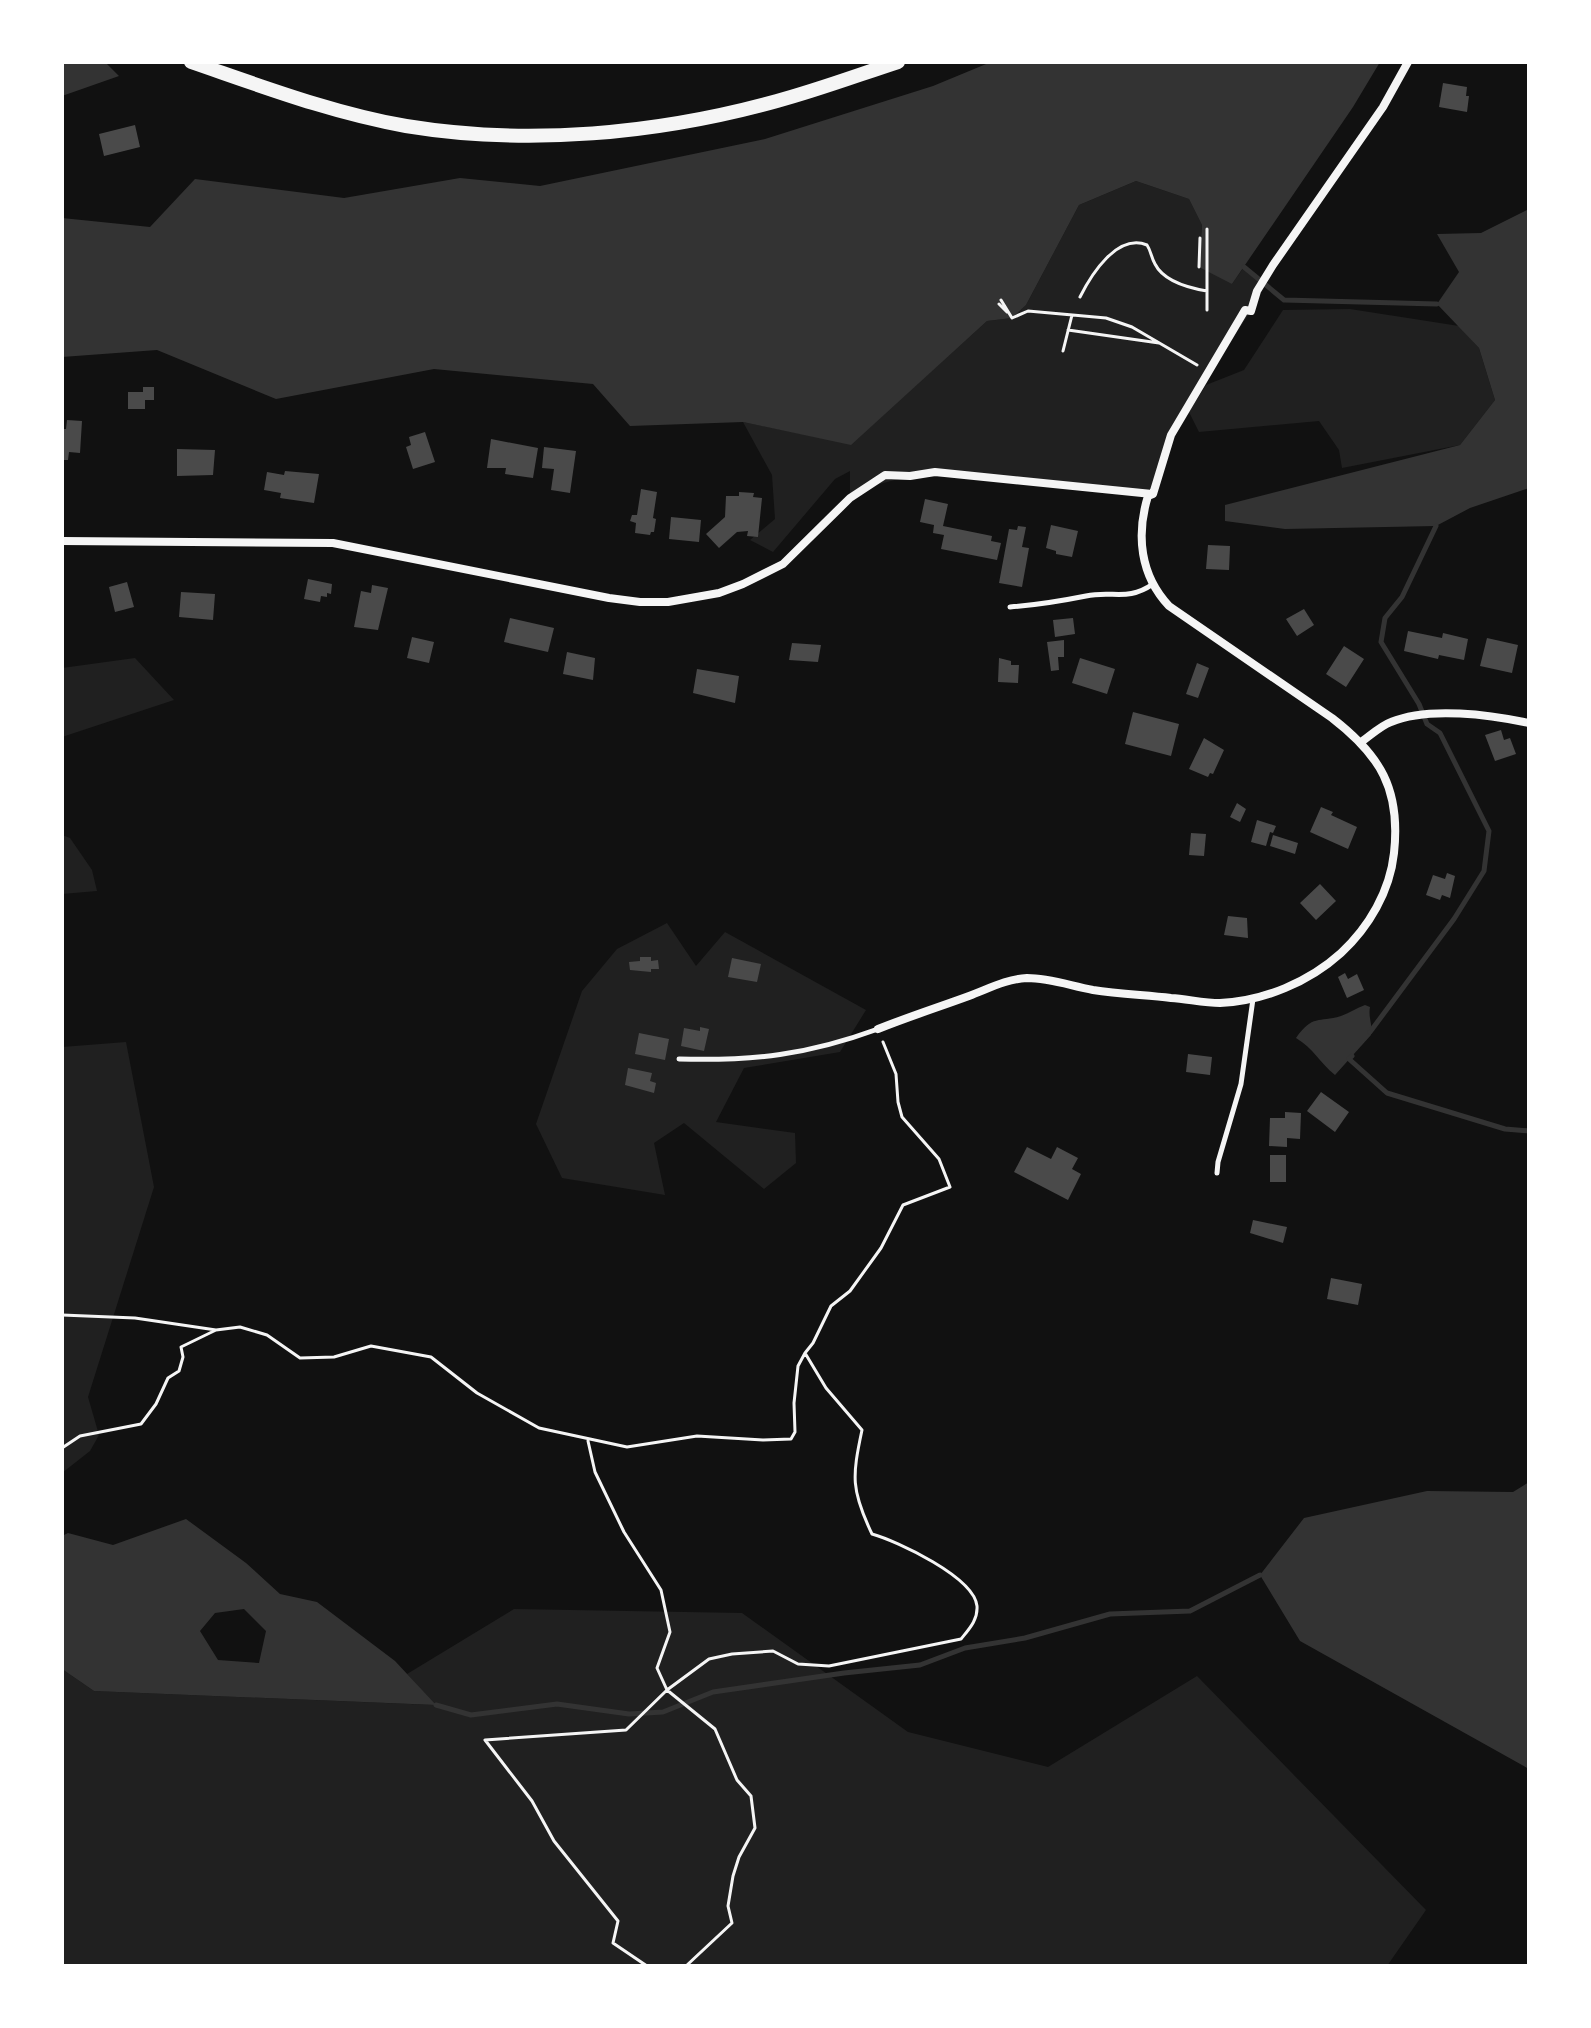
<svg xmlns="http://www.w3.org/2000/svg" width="1591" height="2028" viewBox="0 0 1591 2028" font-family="'Space Grotesk',sans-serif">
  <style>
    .green { fill: #202020 }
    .water { fill: #333; fill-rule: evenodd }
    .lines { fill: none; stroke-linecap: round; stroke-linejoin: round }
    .stream { stroke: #333; stroke-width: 5 }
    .building { fill: #4a4a4a }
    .path { stroke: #f5f5f5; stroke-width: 3 }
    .service { stroke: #f5f5f5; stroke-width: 5 }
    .minor { stroke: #f5f5f5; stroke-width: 8 }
    .secondary { stroke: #f5f5f5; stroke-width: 14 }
  </style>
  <rect width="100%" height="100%" fill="#111"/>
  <path class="green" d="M1136,181L1189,199L1202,225L1200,245L1232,284L1244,267L1264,284L1251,311L1183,411L1153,494L987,478L910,476L868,487L850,498V471L835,479L773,552L750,540L775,519L772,475L743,422L851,444L987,321L1012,318L1026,305L1079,205Z
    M1350,309L1459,326L1479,348L1495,400L1460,445L1342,468L1339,450L1319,421L1199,432L1189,412L1206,385L1244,370L1283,310Z
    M135,658L174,700L62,737V668Z
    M62,835L70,838L92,870L97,891L62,894Z
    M667,923L696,966L725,932L866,1010L840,1052L744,1068L716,1122L795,1133L796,1163L764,1189L684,1123L654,1143L665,1195L562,1178L536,1124L582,991L617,949Z
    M126,1042L154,1187L88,1397L99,1435L90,1451L62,1473V1047Z
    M514,1609L742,1613L908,1732L1048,1767L1197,1676L1426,1910L1387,1966H62V1669L94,1691L434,1705L407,1674Z"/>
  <path class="water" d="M62,62H105L119,76L62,96Z
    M991,62H1380L1353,107L1232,284L1199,267L1202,225L1189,199L1136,181L1079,205L1026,305L1012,318L987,321L851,445L743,422L630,426L593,384L434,369L276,399L157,350L62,357V218L150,227L195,179L344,198L460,178L540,186L765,139L933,86Z
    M1529,209V488L1470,508L1436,526L1285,529L1225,521V505L1460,445L1495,400L1479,348L1437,304L1459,272L1437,234L1481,233Z
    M1365,1005L1370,1007C1368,1018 1373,1025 1371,1035L1335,1075C1319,1062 1314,1049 1296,1038C1313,1014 1318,1023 1341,1016C1349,1013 1357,1008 1365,1005Z
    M1529,1482V1769L1300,1641L1260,1575L1304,1518L1427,1491L1513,1492Z
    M186,1519L246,1563L280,1594L317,1602L395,1661L436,1705L94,1691L62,1669V1536L68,1533L113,1545ZM244,1609L266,1631L259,1663L218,1660L200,1631L215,1613Z"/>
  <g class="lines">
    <path class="stream" d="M1244,267L1284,300L1437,304
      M1370,1032L1454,919L1484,871L1489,831L1440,733L1427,724L1419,704L1381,642L1385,618L1402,597L1436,526
      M1352,1056L1349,1059L1387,1093L1505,1129L1529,1131
      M436,1705L471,1715L557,1704L629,1714L663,1712L713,1692L844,1673L920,1665L965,1648L1025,1638L1110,1614L1190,1611L1260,1575"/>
  </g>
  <path class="building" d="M1443,83L1467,87L1466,96H1469L1467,112L1439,107Z
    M135,125L140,147L104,156L99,134Z
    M143,387H154V400H145V409H128V392H143Z
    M67,420L82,421L80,453L69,452L68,460H62V429H66Z
    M425,432L435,462L413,469L406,447L411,445L409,437Z
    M491,439L538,448L533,478L505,474L506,468H487Z
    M544,447L576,451L570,493L551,490L554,469L542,468Z
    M177,449L215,450L213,475L177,476Z
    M285,471L319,474L314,503L280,498L281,493L264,490L267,472L284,475Z
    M641,489L657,492L653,518L656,519L654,532H651L650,535L635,533L636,523L630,521L632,515H637Z
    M739,492L754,493L753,497L762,498L758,537L747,536L748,531L737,532L719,548L706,534L725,517L726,496H739Z
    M925,499L948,504L943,526L992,536L991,541L1001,543L997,560L941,549L944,535L933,533L934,525L920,522Z
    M671,517L701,520L699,542L669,539Z
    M1051,525L1078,531L1072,557L1056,554V551L1046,548Z
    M1018,526L1026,527L1022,547L1029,548L1022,587L999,583L1009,529L1017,530Z
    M1208,545L1230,546L1229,570L1206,569Z
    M308,579L332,584L331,594L327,593V597L321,596L320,602L304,599Z
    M127,582L134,607L115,612L109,587Z
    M372,585L388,588L378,630L354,627L361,591L371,593Z
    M181,592L215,594L213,620L179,617Z
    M1304,609L1314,625L1297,636L1286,619Z
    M510,618L554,628L548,652L504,642Z
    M1073,618L1075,634L1055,637L1053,620Z
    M1408,631L1442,638L1443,633L1468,639L1464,660L1439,655L1438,659L1404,651Z
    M412,637L434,642L429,663L407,658Z
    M1487,638L1518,645L1512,673L1480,666Z
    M1064,640V657H1058L1059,670L1051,671L1047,642Z
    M792,643L821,645L818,662L789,660Z
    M1344,646L1364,659L1346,687L1326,674Z
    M567,652L595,658L593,680L563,674Z
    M999,658L1011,661V665H1019L1018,683L998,682Z
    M1080,658L1115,669L1107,694L1072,683Z
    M1197,663L1209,668L1198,698L1186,694Z
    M697,669L739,676L735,703L693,693Z
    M1133,712L1179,724L1171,756L1125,744Z
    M1501,730L1504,740L1510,738L1516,754L1495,761L1485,735Z
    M1204,738L1224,750L1213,774L1210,773L1208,777L1189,769Z
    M1237,803L1246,809L1240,822L1230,817Z
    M1321,807L1333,812L1331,815L1357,827L1348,849L1310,832Z
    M1257,820L1276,826L1273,833L1270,832L1266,846L1251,842Z
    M1191,833L1206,834L1204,856L1189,855Z
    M1273,835L1298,843L1295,854L1270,846Z
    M1447,873L1455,876L1450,898L1442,895L1440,900L1426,895L1433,875L1445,879Z
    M1320,884L1336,901L1316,920L1300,903Z
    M1228,916L1247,918L1248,938L1224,935Z
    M640,957H651V961L658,960L659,969H651V972L630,970L629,962L640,961Z
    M732,958L761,964L757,982L728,977Z
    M1345,973L1348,979L1357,974L1364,990L1347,998L1338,977Z
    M700,1027L709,1029L704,1051L681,1046L684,1028L700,1031Z
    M639,1033L669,1039L665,1060L635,1054Z
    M1188,1054L1212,1057L1210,1075L1186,1072Z
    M628,1068L652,1073L650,1081L656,1083L654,1093L625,1085Z
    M1321,1092L1349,1112L1335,1132L1307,1111Z
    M1285,1112L1301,1113L1300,1139L1287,1138V1147L1269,1146L1270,1118H1285Z
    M1027,1147L1051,1159L1057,1147L1078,1158L1072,1169L1081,1174L1068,1200L1014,1172Z
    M1270,1155H1286V1182H1270Z
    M1253,1220L1287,1227L1283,1243L1250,1233Z
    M1331,1278L1362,1284L1358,1305L1327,1299Z"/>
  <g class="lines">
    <path class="path" d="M1207,229V310
      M1199,267L1200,238
      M1080,297C1091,275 1117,233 1147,245C1151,251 1151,257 1155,264C1164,282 1189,288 1207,291
      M1001,300L1012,318
      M999,304L1007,312
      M1012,318L1028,311L1106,318L1132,327L1197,365
      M1068,330L1159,343
      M1063,351L1072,315
      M62,1315L135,1318L216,1330
      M588,1441L595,1472L624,1532L661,1590L670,1632L657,1668L667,1690L715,1729L737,1780L751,1796L755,1828L739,1857L733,1876L728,1906L732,1923L686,1966
      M62,1448L80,1436L141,1424L156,1404L168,1378L179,1371L183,1357L181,1347L216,1330L240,1327L267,1335L300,1358L334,1357L371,1346L431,1357L477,1393L539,1428L627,1447L697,1436L763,1440L791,1439L795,1432L794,1403L798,1366L805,1353L813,1343L831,1306L850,1291L881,1248L903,1205L950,1187L939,1159L902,1117L898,1102L896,1074L883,1042
      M485,1740L626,1730L667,1690L709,1659L732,1654L773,1651L798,1664L829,1666L961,1639C969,1629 978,1620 977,1606C974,1577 897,1541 872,1534C851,1490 852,1477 862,1430L826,1388L805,1353
      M485,1740L532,1801L554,1841L618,1921L613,1943L647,1966"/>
    <path class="service" d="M1010,607C1036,605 1061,601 1086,596C1113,590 1127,602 1153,584
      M679,1059C754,1061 807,1055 878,1029
      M1217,1173L1218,1162L1241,1084L1253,999"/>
    <path class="minor" d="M62,541L333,543L609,598L640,602H668L719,593L743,584L783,564L850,498L885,475L910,476L935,472L1152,494
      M1360,743C1370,736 1380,726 1391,722C1429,706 1491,715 1529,723
      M878,1029C908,1017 939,1007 969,996C988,989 1006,979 1027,978C1050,978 1071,986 1093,990C1119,994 1145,995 1171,998C1187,999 1204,1003 1220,1003C1264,1001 1309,982 1341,953C1369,927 1390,891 1394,853C1401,789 1380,755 1332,718L1169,606C1140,575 1136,535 1148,496L1153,494L1171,435L1245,310L1251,311L1257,291L1273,265L1383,107L1408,62"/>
    <path class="secondary" d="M191,62C261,86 332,113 406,126C528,146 658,134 777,101C818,90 858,75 898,62"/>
  </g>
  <rect width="1591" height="2028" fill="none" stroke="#ffffff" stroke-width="128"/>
</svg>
